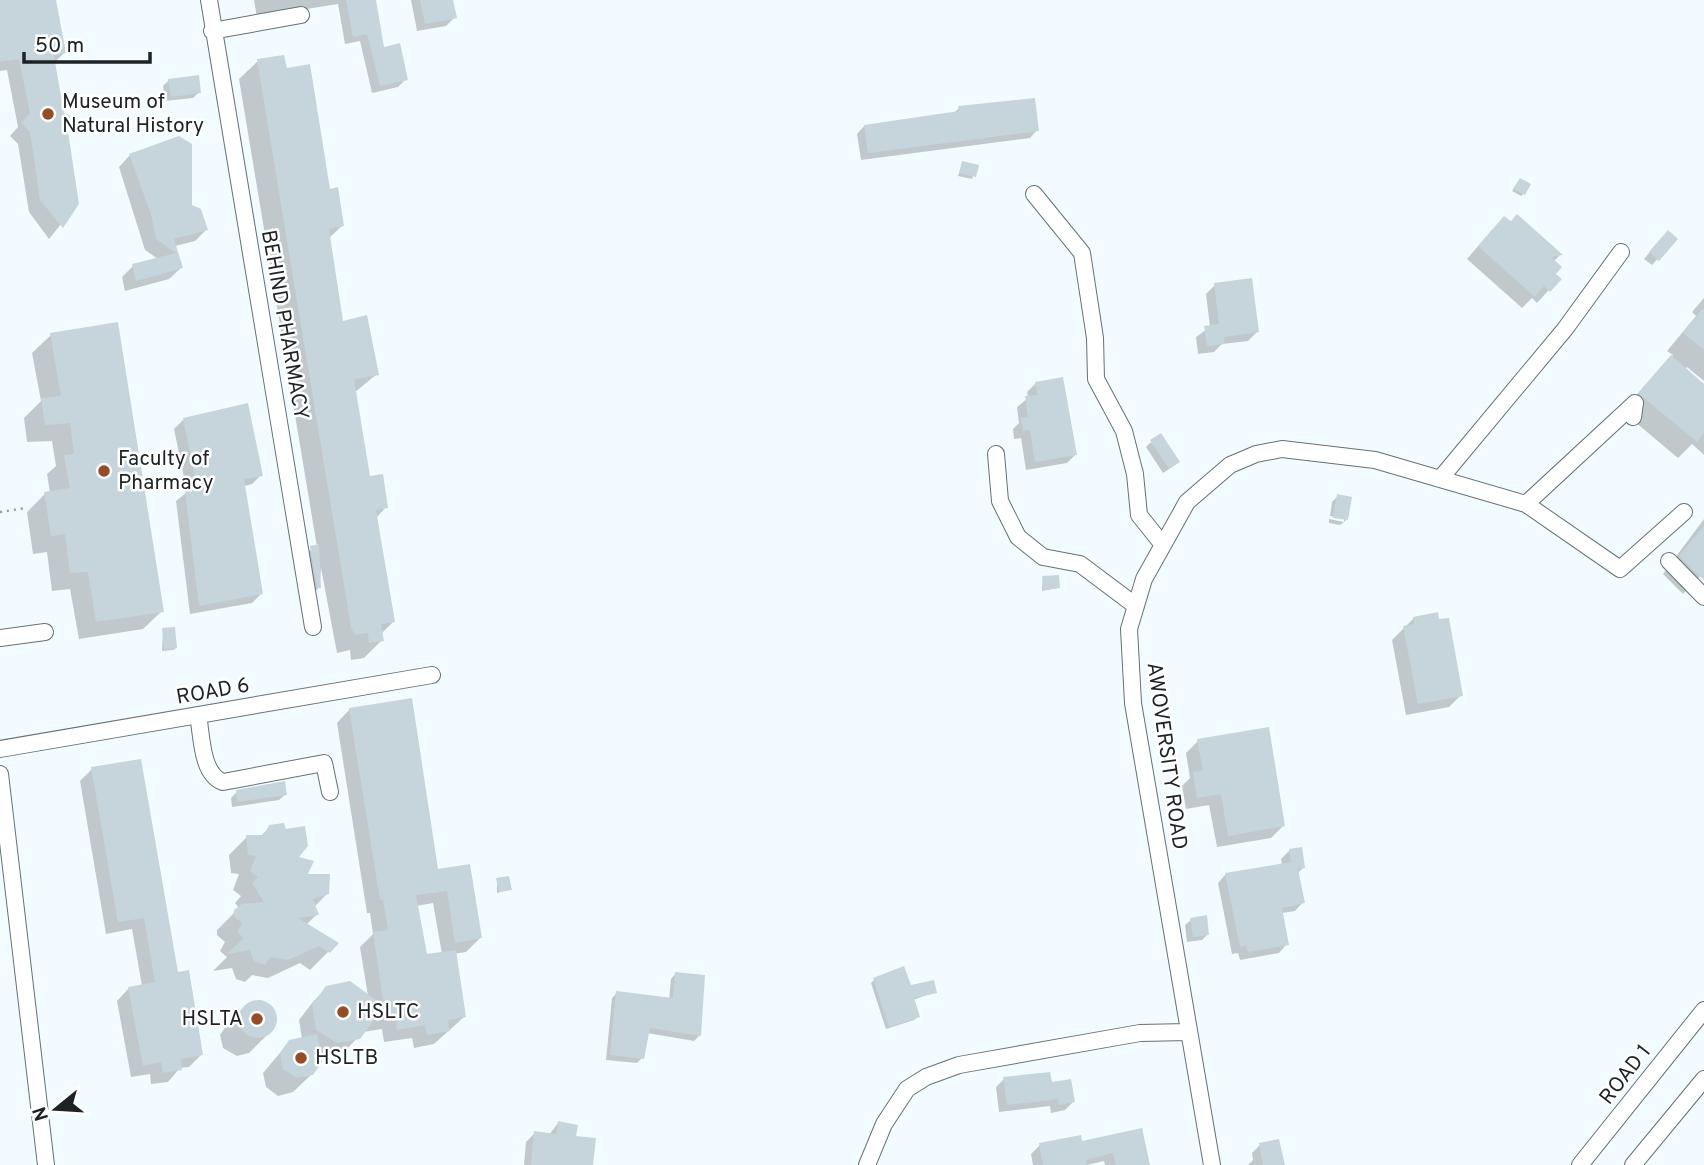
<svg xmlns="http://www.w3.org/2000/svg" width="1704" height="1165" viewBox="0 0 1704 1165" font-family="Overpass,sans-serif">
  <style>
    .shadow { fill: #0003; fill-rule: evenodd }
    .building { fill: #c6d5db }
    .lines { fill: none; stroke-linecap: round; stroke-linejoin: round }
    .minor-casing { stroke: #647177; stroke-width: 18 }
    .path { stroke: #949b9f; stroke-width: 2.5; stroke-dasharray: 2 5; stroke-linecap: butt }
    .minor { stroke: #fff; stroke-width: 16 }
    .poi-dot { fill: #954d29; stroke: #fff; stroke-width: 2.5 }
    .labels { text-anchor: middle; dominant-baseline: central; stroke-width: 5; stroke-linejoin: round; paint-order: stroke }
    .poi-label { font-size: 21px; fill: #1d2225; stroke: #fff; text-anchor: start }
    .street-label { font-size: 21px; fill: #1d2225; stroke: #fff }
  </style>
  <rect width="100%" height="100%" fill="#f2fbff"/>
  <path class="shadow" d="M0,0H55L64,53L54,63L77,204L49,239L29,212L18,144L10,136L18,127L7,70L0,71Z
    M254,0H374L383,49L406,79L398,87L372,93L360,41L345,44L338,4L257,17Z
    M411,0H451L455,17L446,26L417,31Z
    M258,61L329,191L343,225L328,239L341,323L377,374L354,393L368,478L386,507L376,518L393,622L381,634L382,640L364,658L351,660L350,650L337,653L321,568L319,587L315,592L307,552L317,547L239,79Z
    M169,80L199,92L193,98L165,101L163,86Z
    M959,108L1037,130L1030,138L861,160L857,134L864,126L953,114Z
    M130,155L190,207L206,230L195,241L175,246L181,268L169,279L125,291L122,277L133,266L158,259L145,250L119,167Z
    M963,163L976,166L972,179L958,176Z
    M1518,182L1523,194L1521,196L1512,191Z
    M1492,230L1560,255L1553,262L1549,290L1537,303L1532,298L1522,308L1467,259Z
    M1662,238L1676,239L1652,265L1644,259Z
    M1215,285L1257,332L1248,341L1222,344L1214,352L1198,354L1196,337L1210,327L1206,294Z
    M1704,298V381L1687,367L1685,370L1704,384V455L1692,444L1678,458L1622,411L1673,355L1667,351L1696,316L1692,312Z
    M51,335L162,611L143,629L79,639L70,589L52,591L47,552L33,554L27,512L45,494L50,493L47,474L56,466L52,441L27,442L24,418L41,401L32,353Z
    M1036,383L1076,454L1067,463L1026,470L1021,438L1014,439L1013,429L1019,423L1017,407L1028,398L1027,392Z
    M183,420L261,475L252,484L244,486L261,594L252,603L190,614L176,501L187,492L174,429Z
    M1151,442L1172,467L1163,473L1146,447Z
    M1338,496L1346,520L1344,522V518L1330,516L1332,502Z
    M1329,519L1344,522L1340,525L1329,523Z
    M1704,519V572L1683,594L1663,574Z
    M1043,578L1058,588L1042,591Z
    M1414,618L1461,695L1449,707L1406,715L1392,640Z
    M163,630L176,648L173,650L162,651Z
    M350,709L437,871L480,938L466,952L454,954L464,1017L434,1044L414,1048L412,1038L384,1042L382,1029L363,1032L344,1052L322,1056L319,1053L312,1074L293,1092L278,1096L266,1087L263,1073L290,1041L302,1039L299,1020L313,1002L327,987L368,996L360,947L373,934L370,913H367L337,723ZM433,903L442,954L425,956L416,906Z
    M1198,741L1283,826L1271,838L1217,847L1209,805L1186,809L1182,786L1190,778L1186,753Z
    M92,769L176,974L201,1055L189,1067L180,1068L168,1082L151,1084L150,1074L131,1077L117,1001L129,988L142,986L132,929L106,934L80,781Z
    M237,792L285,795L279,800L232,807L231,798Z
    M270,827L296,858L305,876L327,894L314,907L317,914L306,925L336,944L310,970L300,963L268,978L252,975L245,982L236,979L232,968L213,971L227,957L220,951L225,942L217,935V930L239,908L235,903L241,896L233,890L239,874L231,873L229,855L247,837H260Z
    M1290,850L1303,868L1297,874L1303,902L1295,911L1282,913L1287,944L1279,953L1240,960L1238,953L1232,954L1218,883L1226,874L1282,865L1281,859Z
    M497,880L510,889L497,893Z
    M1191,920L1208,934L1202,940L1187,942L1185,925Z
    M676,973L699,1036L694,1041L647,1033L642,1058L637,1063L606,1060L612,998L617,993L669,1000L671,979Z
    M874,980L910,987L935,992L913,1000L918,1016L914,1020L886,1029L871,983Z
    M261,1000L273,1008L275,1023L268,1034L249,1053L237,1056L223,1048L220,1035L229,1022L248,1003Z
    M1004,1079L1050,1084L1073,1102L1065,1110L1051,1113L1050,1106L999,1112L996,1087Z
    M558,1123L574,1138L591,1165H524L526,1142L535,1133L549,1135Z
    M1141,1130L1149,1165H1105L1104,1161L1087,1165H1033L1031,1154L1040,1145L1081,1144Z
    M1260,1145L1283,1165H1248L1253,1160L1252,1153Z"/>
  <path class="building" d="M0,0H56L66,53L54,56L64,113L71,116L67,125L79,204L63,228L40,200L30,132L21,123L30,113L19,59L0,62Z
    M346,0H376L384,47L400,43L408,80L380,86L367,34L353,37Z
    M420,0H453L457,18L425,24Z
    M284,55L287,68L310,64L330,189L338,187L344,226L329,229L343,321L367,315L379,375L354,379L370,476L383,474L388,508L376,510L395,622L381,624L384,641L369,643L368,633L355,635L351,627L257,59Z
    M199,75L201,93L171,97L168,79Z
    M1035,98L1039,131L868,153L864,125L959,111L958,106Z
    M179,136L192,144V205L201,209L208,230L174,239L183,268L136,281L132,264L176,253L156,239L151,214L129,154Z
    M962,161L979,165L976,177L959,173Z
    M1520,178L1531,184L1525,195L1513,189Z
    M1517,214L1563,255L1551,257L1562,267L1556,274L1562,279L1550,292L1544,286L1535,297L1478,246L1504,216L1511,221Z
    M1668,230L1678,239L1659,261L1649,252Z
    M1252,278L1259,332L1224,337L1225,344L1207,346L1204,326L1219,324L1214,283Z
    M1704,307V350L1683,333Z
    M118,322L164,612L96,622L88,572L70,573L65,534L51,536L44,492L70,488L64,455L74,454L70,423L45,425L41,398L61,396L50,333Z
    M1671,355L1704,384V433L1697,442L1638,393Z
    M1063,377L1077,455L1035,462L1030,430L1023,431L1021,418L1028,417L1025,396L1037,395L1035,382Z
    M248,403L263,476L244,479L263,594L199,606L185,491L197,488L183,418Z
    M1161,433L1180,462L1169,469L1150,440Z
    M1337,494L1352,497L1348,520L1333,518Z
    M1704,526V580L1679,556Z
    M319,544L321,588H317L310,546Z
    M1059,575L1060,588L1043,590L1042,576Z
    M1438,612L1439,619L1449,618L1463,696L1418,704L1403,626L1414,624L1413,617Z
    M175,627L177,648L164,650L162,628Z
    M412,698L438,869L470,864L482,938L455,943L447,891L416,895L427,954L456,950L466,1017L448,1020L450,1031L427,1035L425,1025L397,1030L395,1016L374,1020L360,1039L337,1043L316,1030L312,1005L326,986L350,981L384,1006L373,932L388,930L383,900H380L349,708Z
    M1269,727L1285,826L1228,836L1221,794L1197,798L1193,772L1203,771L1197,739Z
    M141,759L178,972L189,970L203,1055L181,1059L182,1070L163,1073L161,1062L143,1066L128,987L155,982L144,918L118,922L91,767Z
    M285,781L287,795L237,802L236,790Z
    M284,823L286,829L305,826L308,846L299,857L314,861L308,874H330L329,894L313,899L319,915L298,918L339,943L330,953L319,946L288,960L270,957L265,965L254,961L250,950L227,954L244,938L237,932L242,923L234,916V910L242,904L264,902L252,883L258,877L250,871L256,856L248,855L246,835H264L269,825Z
    M1302,847L1305,868L1298,869L1305,903L1282,908L1289,945L1248,952L1246,945L1240,947L1225,873L1291,862L1289,849Z
    M509,876L512,890L499,892L496,878Z
    M1207,915L1209,935L1193,937L1190,918Z
    M904,966L911,985L934,980L937,993L914,998L920,1017L889,1027L873,978Z
    M675,972L705,975L701,1036L650,1028L644,1059L610,1055L616,991L673,998Z
    M239 1019a19 19 0 1 1 38 0a19 19 0 1 1-38 0Z
    M317,1034L322,1062L313,1075L297,1078L283,1069L280,1053L289,1040Z
    M1050,1072L1052,1082L1071,1079L1075,1102L1059,1105L1058,1099L1007,1105L1003,1077Z
    M558,1121L578,1125L576,1136L596,1138L593,1165H531L534,1131L556,1134Z
    M1142,1128L1150,1165H1116L1113,1153L1086,1160L1087,1165H1043L1039,1143L1081,1135L1082,1141Z
    M1279,1139L1285,1165H1263L1259,1143Z"/>
  <g class="lines">
    <g class="minor-casing">
      <path id="minor" d="M209,0L313,627
        M212,31L301,15
        M1034,194L1082,253L1095,338L1096,379L1124,431L1135,474L1139,515L1163,545
        M996,454L1000,501L1018,537L1043,557L1080,564L1136,606
        M1440,479L1565,329L1621,252
        M1526,504L1635,403L1633,417
        M1669,561L1704,597
        M0,638L45,632
        M198,715C202,736 201,774 223,782L324,763L330,792
        M0,749L432,675
        M0,774L46,1165
        M867,1165L884,1124L907,1089L926,1077L959,1065L1140,1033L1188,1032
        M1212,1165L1133,703L1129,629L1144,579L1187,502L1230,465L1256,454L1282,449L1375,460L1526,504L1620,569L1684,512
        M1580,1165L1704,1010
        M1633,1165L1704,1079"/>
    </g>
    <path class="path" d="M0,512L26,508"/>
    <use href="#minor" class="minor"/>
  </g>
  <g class="poi-dot">
    <circle cx="48" cy="114" r="7"/>
    <circle cx="104" cy="471" r="7"/>
    <circle cx="343" cy="1012" r="7"/>
    <circle cx="257" cy="1019" r="7"/>
    <circle cx="301" cy="1058" r="7"/>
  </g>
  <g class="labels">
    <g class="poi-label">
      <text x="62" y="102">Museum of<tspan x="62" dy="24">Natural History</tspan></text>
      <text x="118" y="459">Faculty of<tspan x="118" dy="24">Pharmacy</tspan></text>
      <text x="357" y="1012">HSLTC</text>
      <text x="243" y="1019" text-anchor="end">HSLTA</text>
      <text x="315" y="1058">HSLTB</text>
    </g>
    <g class="street-label">
      <text transform="translate(284 325) rotate(80)">BEHIND PHARMACY</text>
      <text transform="translate(213 692) rotate(-10)">ROAD 6</text>
      <text transform="translate(1166 756) rotate(82)">AWOVERSITY ROAD</text>
      <text transform="translate(1626 1075) rotate(-52)">ROAD 1</text>
    </g>
  </g>
  <g transform="translate(56 1109) rotate(252)" stroke="#ffffff" stroke-width="5" paint-order="stroke">
  <path d="M0-5L12 26L0 18L-12 26Z" fill="#1d2225"/>
  <text y="-10" font-size="19" font-weight="bold" text-anchor="middle" fill="#1d2225">N</text>
  </g>
  <path d="M24 52v10h126v-10" fill="none" stroke="#1d2225" stroke-width="3.5"/>
  <text x="35" y="52" font-size="21" fill="#1d2225" stroke="#ffffff" stroke-width="5" paint-order="stroke">50 m</text>
</svg>
